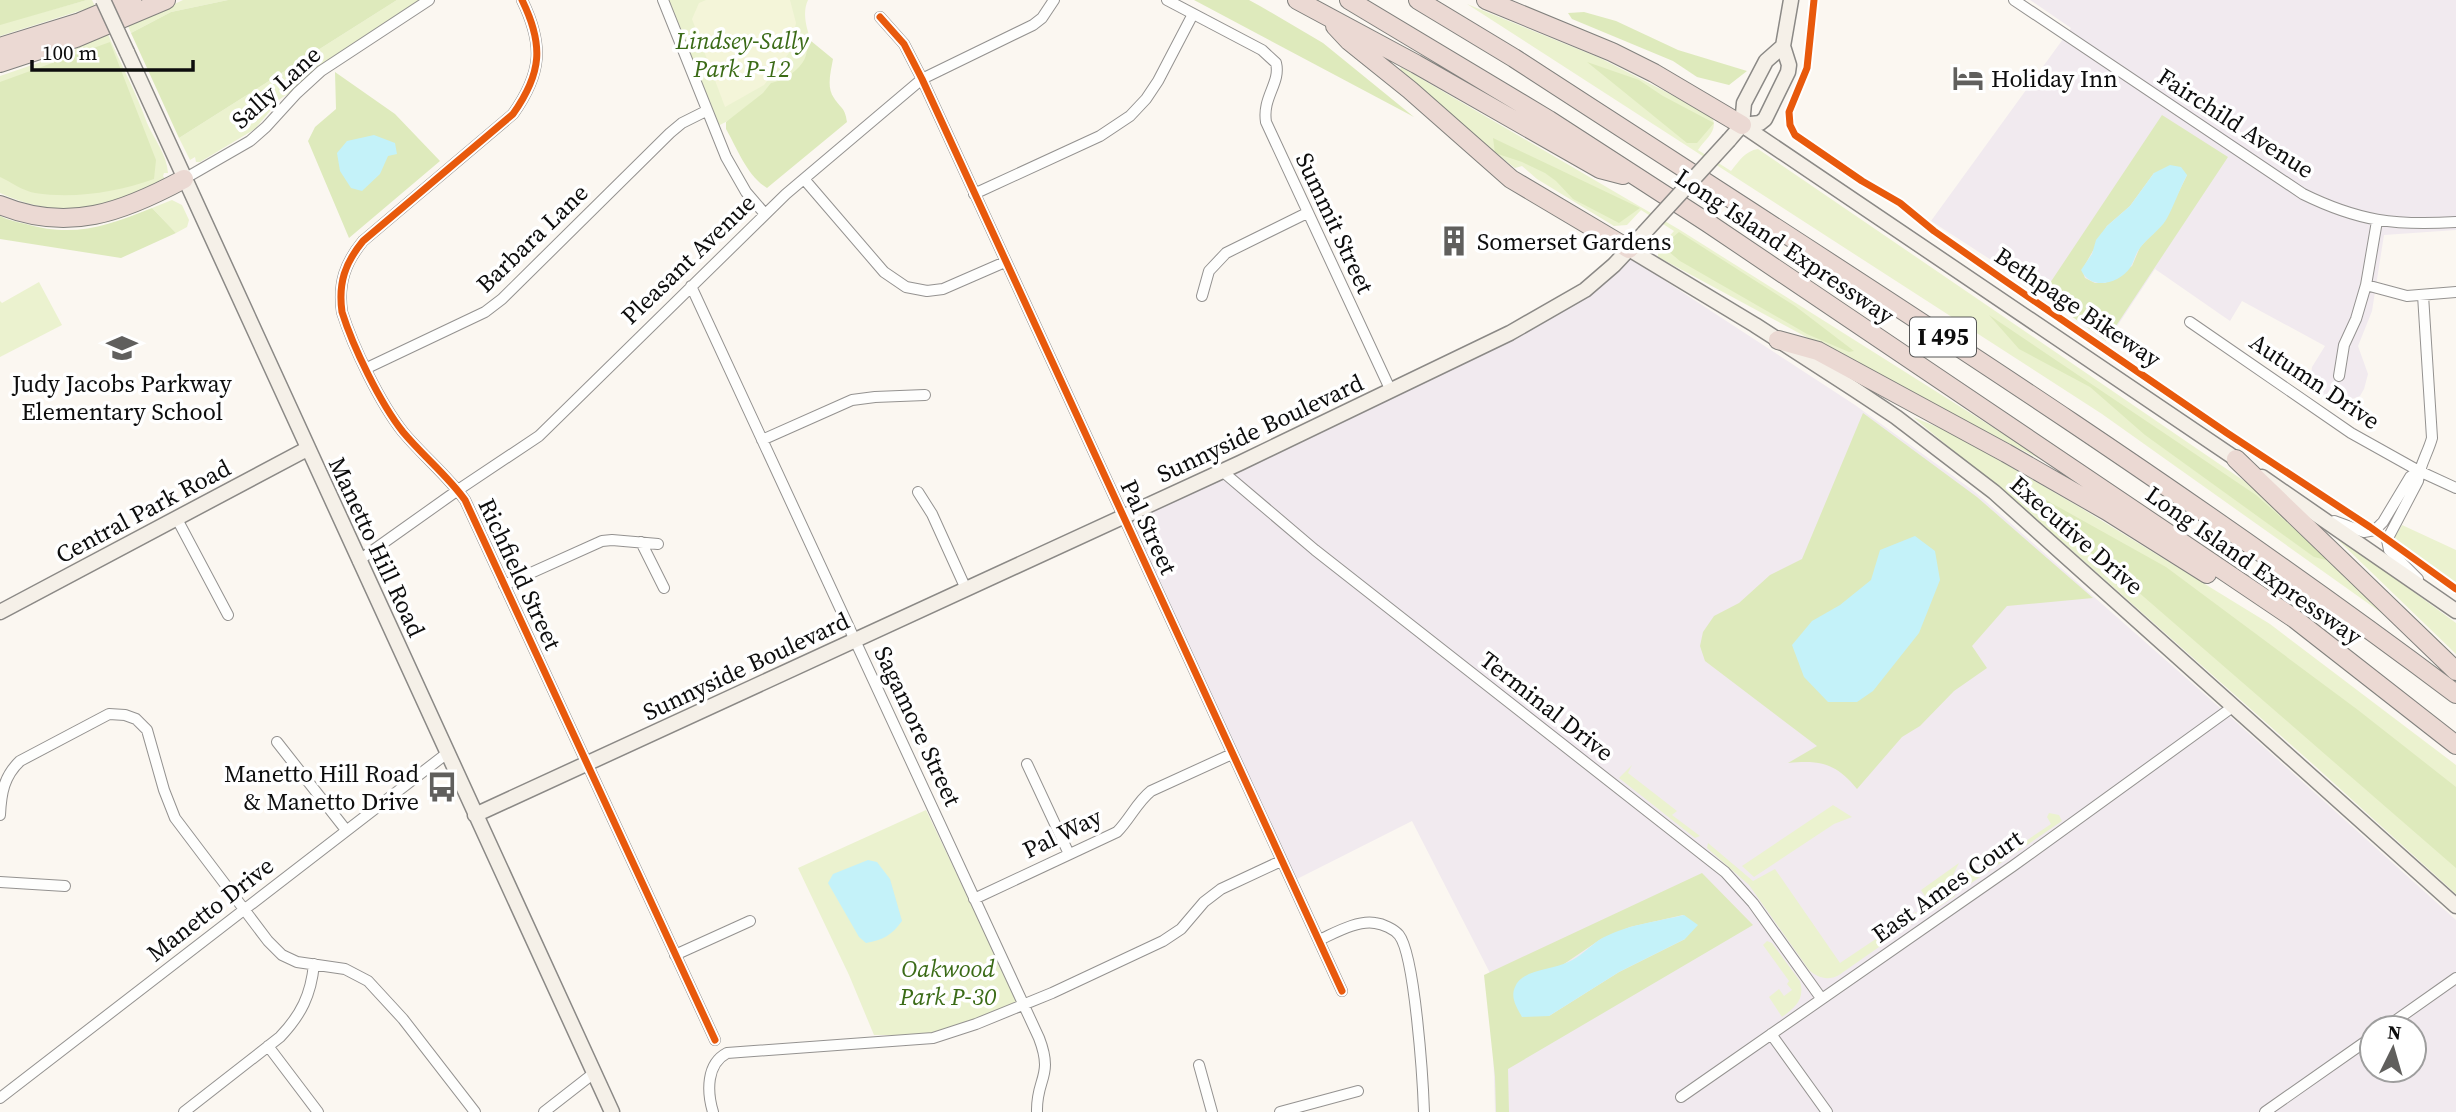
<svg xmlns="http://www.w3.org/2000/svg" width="2456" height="1112" viewBox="0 0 2456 1112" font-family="'Source Serif 4',serif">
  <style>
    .industrial { fill: #f1eaef; fill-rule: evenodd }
    .green { fill: #ebf2cf }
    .forest { fill: #deeabc; fill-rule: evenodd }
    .pitch { fill: #f4f5d9 }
    .water { fill: #c4f2f9 }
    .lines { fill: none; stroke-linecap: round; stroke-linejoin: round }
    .street-casing { stroke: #949290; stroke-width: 12 }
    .secondary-casing { stroke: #8b8986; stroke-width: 17 }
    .highway-casing { stroke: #81807d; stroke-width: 20 }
    .street { stroke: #fefefd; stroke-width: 10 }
    .secondary { stroke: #f5f0e8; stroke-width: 14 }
    .highway { stroke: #ebd9d3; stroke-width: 18 }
    .secondary-bridge-casing { stroke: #8b8986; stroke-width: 17; stroke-linecap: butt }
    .secondary-bridge { stroke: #f5f0e8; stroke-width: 14 }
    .cycleway-casing { stroke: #fff; stroke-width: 11 }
    .cycleway { stroke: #e8590c; stroke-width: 7 }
    .labels { text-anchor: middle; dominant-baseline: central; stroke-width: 7; stroke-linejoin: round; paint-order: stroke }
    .shield { fill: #fff; stroke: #565656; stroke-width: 2 }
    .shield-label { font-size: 23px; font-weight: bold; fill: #0d0d0d }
    .park-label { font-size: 24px; font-style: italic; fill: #3b6b17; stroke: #fff }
    .poi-label { font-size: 24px; fill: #0d0d0d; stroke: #fff; text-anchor: start }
    .street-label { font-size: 24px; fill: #0d0d0d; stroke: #fff }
  </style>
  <rect width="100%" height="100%" fill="#fbf7f1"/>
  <path class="industrial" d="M2030,0H2456V230L2384,235L2372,311L2358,346L2368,374L2364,389L2360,396L2341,403L2323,397L2316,390L2311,375L2312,367L2325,346L2242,301L2230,321L2155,269L2110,337L1931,221L2071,28Z
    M1629,254L1659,277L1855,405L1975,492L2236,722L2456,920V1112H1495L1491,975L1412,821L1291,882L1121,516L1509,334ZM2372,1028H2414V1070H2372Z"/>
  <path class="green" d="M87,0H92L95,6L0,36V24Z
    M183,0H228L171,12L131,33L128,26Z
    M397,0H434L280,99L255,129L200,162H196L195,157L190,160L179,138Z
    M663,0H808C798,21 816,52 825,71L714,128Z
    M1467,4L1600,58L1711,115C1720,130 1706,138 1698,150L1731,171C1739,161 1745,151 1758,149L2253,487L2299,524L2414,636L2102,414Z
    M107,32C120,63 136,92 147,123C154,139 167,155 168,173H164L163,176L165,179C117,215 54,218 0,193V76L70,52Z
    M1401,67L1680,230L2056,467L1925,401L1658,257V249L1674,231L1641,210L1627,225L1614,226L1537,179L1522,166L1515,168L1481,142L1400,70Z
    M172,200L182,205L189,220L187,227L176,233L152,208Z
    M39,282L62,325L0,357V301L2,303Z
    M1913,417L1952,433L2081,508L2270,624L2456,765V894L2315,766L2068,547Z
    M2402,525L2456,550V595L2396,550L2400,544L2393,540Z
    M2340,538L2456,623V654L2338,540Z
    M1632,765L1628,773L1677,811L1672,815L1700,836L1695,838L1619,778Z
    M1833,805L1852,817L1834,824L1754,877L1742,866Z
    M926,810L1018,1002L933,1035H874L849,975L798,868Z
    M2049,813L2059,815L2062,821L1964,888L1962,881L1967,870H1969L1974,876L2051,824L2047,817Z
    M1708,843L1753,881L1775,869L1840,963L1916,912L1919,919L1839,975C1828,981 1818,978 1809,970L1749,885L1707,848Z
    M1959,863L1952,877L1955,896L1934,910L1921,890Z
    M1767,941L1772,943L1800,981C1805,999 1796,1007 1782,1017L1769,997L1779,989L1784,996L1792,990L1787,984L1789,981L1763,945Z"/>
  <path class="forest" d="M0,0H87L0,25Z
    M228,0H397L179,138L131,33L171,12Z
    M1194,0H1249L1260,6L1323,43L1414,117Z
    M1584,12L1616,21L1678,50L1747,71L1729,85L1697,77L1673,61L1572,19L1568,13Z
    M811,41L833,59C831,71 826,87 834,98C841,109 845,107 847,122L767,188C747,176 737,148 726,129V122L763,93L771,83C783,81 800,70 805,58C808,51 806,47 811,41Z
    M110,42L156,160L154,179C117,192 75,199 35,193C23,191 11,182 0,177V82Z
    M1587,62L1639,80L1663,96L1714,123L1697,143H1687Z
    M335,72L395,114L440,161L349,238L308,141L315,127L336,109Z
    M2162,115L2228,157L2106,341L2042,295ZM2154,173L2187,175L2164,222L2140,247L2132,266L2105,283H2095L2085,278L2082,270L2107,226L2130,206Z
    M1493,138L1640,208L1619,223L1573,199L1556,181L1545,173L1522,162L1495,153Z
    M152,208L176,233L121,258L0,239V216C8,220 17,222 26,224C74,238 107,226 152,208Z
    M1679,232L1795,306L1854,351L1849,352L1807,334L1680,261L1662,246Z
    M1989,315L2256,495L2330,561L2314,557L2145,435L2090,387L2019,349Z
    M1863,413L1977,497L2093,598L2007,606L1972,646L1987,668L1954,691L1920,726L1902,737L1857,789C1836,763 1820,760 1788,763L1817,746L1705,661L1700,646L1703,632L1714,616L1739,603L1770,575L1802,559Z
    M2037,495L2166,567L2358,710L2456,787V868L2129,584L2055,523Z
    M1702,873L1753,925L1508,1069L1509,1112H1496L1495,1077L1484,975ZM1683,915L1685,939L1619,972L1549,1016L1564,964L1601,939L1630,927Z"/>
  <path class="pitch" d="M706,0H790L796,23L789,53L764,85L725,107L692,19L699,3Z"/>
  <path class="water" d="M374,135L395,143L397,154L388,156L380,174L362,191L351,188L340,171L337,153L347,141Z
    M2170,165L2181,167L2187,175C2179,190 2174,206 2166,220C2159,231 2147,238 2140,248C2135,254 2134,262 2130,268C2118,284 2091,291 2081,270L2092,254L2096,240L2107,226L2130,206L2154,173Z
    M1915,536L1935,551L1940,580L1919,633L1873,691L1857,702H1828L1804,677L1792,645L1812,621L1840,605L1871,580L1880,550Z
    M868,860L877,862L890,879L902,921C892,935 883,940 866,943L859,937L828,883L833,874Z
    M1684,915L1698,925L1685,939L1619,972L1549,1016L1522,1017C1517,1008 1510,998 1515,987C1522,969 1553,970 1568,962C1580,957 1589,947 1599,940C1624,925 1656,922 1684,915Z"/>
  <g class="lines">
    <g class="street-casing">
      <path id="street" d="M522,0C544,45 542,73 513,114L363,241C345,263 338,283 342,312C353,347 380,403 403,432C423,456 447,475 465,500L715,1040
        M663,0L726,157L746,192L765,214
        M1167,0L1262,50L1276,63C1281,83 1262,97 1266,122L1391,391
        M2014,0L2303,194C2358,221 2395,226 2456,222
        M880,17L904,44L922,79L1342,991
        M184,179L250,141L266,127L297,93L321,71L429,0
        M804,179L884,272L906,287L927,291L943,289L1005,262
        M974,194L1100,136L1130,116L1146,99L1158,81L1193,14
        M2366,285L2407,296L2456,292
        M691,286L1039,1038C1054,1077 1036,1078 1037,1112
        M1202,296L1209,271L1226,253L1307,213
        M2190,322L2351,433L2419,471L2456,488
        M367,368L485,312L502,299L670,133L682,123L706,111
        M2339,376L2344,345L2356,319L2366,285L2377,221
        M762,440L852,400L875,397L925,395
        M1222,471L1315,550L1725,872L1753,903L1821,998
        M918,492L932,514L966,589
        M177,519L228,615
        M2334,521L2364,532L2375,530L2383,522L2410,477L2419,471
        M641,542L664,588
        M358,561L458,490L539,436L786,194L922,79L1033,25L1042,18L1054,0
        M2418,579L2389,550L2387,540L2418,481C2419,466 2428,453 2432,438L2423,295
        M504,585L602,541L612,540L658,544
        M277,742L346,830
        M1027,764L1069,854
        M0,815C1,793 4,776 20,761L109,714L125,715L136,719L147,730L164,790L175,818L268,941L282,955L297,962L345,969L368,981L403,1019L475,1112
        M0,882L65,886
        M974,899L1117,832C1130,819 1137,802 1151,791L1232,754
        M1319,940C1335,933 1357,920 1375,923C1383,924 1394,929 1399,935C1415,955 1423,1082 1424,1112
        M675,955L750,921
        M2385,1028L2456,978
        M1771,1034L1827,1112
        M268,1046L318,1112
        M1199,1065L1212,1112
        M1681,1097L2013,866L2234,706
        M0,1098L446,754
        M184,1112L280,1037C301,1015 311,995 314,964
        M544,1112L594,1073
        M713,1112C707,1092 706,1064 727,1053L933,1038L976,1024L1052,993L1163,941L1181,929L1204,902L1221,889L1281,861
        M1280,1112L1358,1091
        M2265,1112L2372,1037"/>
    </g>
    <g class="secondary-casing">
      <path id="secondary" d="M127,52L612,1112
        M1742,125L2242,463
        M1742,125L1760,123L1765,119L1788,72L1789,65L1783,46L1791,0
        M1729,140L1742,125L1744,103L1766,61L1783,46
        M1629,249L1755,325L1854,389L1896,417L1994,492L2456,906
        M2262,477L2456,611
        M0,612L307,449
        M475,815L1240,463L1510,333L1585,290L1614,265L1644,233"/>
    </g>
    <g class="highway-casing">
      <path id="highway" d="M1297,0L1416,64L1600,169L1623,175
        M1349,0L1549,120L1708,223L2295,619L2456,745
        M1418,0L1514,58C1832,265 2153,466 2456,694
        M1486,0L1612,52L1654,73L1742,125
        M1335,26L1349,41L1410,90L1511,179L1629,249
        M0,47L80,22L132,0
        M0,63L76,38L166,0
        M0,205C68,233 123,212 184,179
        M1778,340L1818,351L2006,453L2107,511L2207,574
        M2236,459L2456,671"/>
    </g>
    <use href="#street" class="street"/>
    <use href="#secondary" class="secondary"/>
    <use href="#highway" class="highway"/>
    <g class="secondary-bridge-casing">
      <path id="secondary-bridge" d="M103,0L127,52
        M1644,233L1729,140"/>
    </g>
    <use href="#secondary-bridge" class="secondary-bridge"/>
    <g class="cycleway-casing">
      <path id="cycleway" d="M522,0C544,45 542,73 513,114L363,241C345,263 338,283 342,312C353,347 380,403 403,432C423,456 447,475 465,500L715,1040
        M1814,0L1807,68L1789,112L1790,125L1795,135L1862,181L1900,203L1934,231L2001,278L2227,433L2370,527L2456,589
        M880,17L904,44L922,79L1342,991"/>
    </g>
    <use href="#cycleway" class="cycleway"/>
  </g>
  <defs>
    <g id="hotel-bare" transform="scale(2.415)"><path d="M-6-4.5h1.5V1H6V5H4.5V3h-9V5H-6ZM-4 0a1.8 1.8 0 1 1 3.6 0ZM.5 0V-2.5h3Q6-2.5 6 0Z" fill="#605f5d" stroke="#fff" stroke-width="2.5" paint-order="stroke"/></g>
    <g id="building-bare" transform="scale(2.415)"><path d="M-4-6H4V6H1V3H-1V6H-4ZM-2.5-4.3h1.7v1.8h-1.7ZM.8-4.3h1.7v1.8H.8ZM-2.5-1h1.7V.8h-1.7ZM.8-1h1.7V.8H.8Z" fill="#605f5d" stroke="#fff" stroke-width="2.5" paint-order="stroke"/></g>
    <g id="school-bare" transform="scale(2.415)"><path d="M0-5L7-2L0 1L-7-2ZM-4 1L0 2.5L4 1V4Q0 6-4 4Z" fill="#605f5d" stroke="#fff" stroke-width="2.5" paint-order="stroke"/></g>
    <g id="bus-bare" transform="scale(2.415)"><path d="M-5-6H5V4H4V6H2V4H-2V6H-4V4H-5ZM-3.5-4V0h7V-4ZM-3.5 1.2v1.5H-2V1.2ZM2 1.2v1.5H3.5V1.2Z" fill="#605f5d" stroke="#fff" stroke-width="2.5" paint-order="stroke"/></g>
  </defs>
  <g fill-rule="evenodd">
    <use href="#hotel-bare" x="1968" y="78"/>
    <use href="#building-bare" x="1454" y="241"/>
    <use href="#school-bare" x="122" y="348"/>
    <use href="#bus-bare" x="442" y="787"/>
  </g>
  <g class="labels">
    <rect class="shield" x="1910" y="317.5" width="66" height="39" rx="5"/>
    <g class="shield-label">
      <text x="1943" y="337">I 495</text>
    </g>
    <g class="park-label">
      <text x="742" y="40">Lindsey-Sally<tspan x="742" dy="28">Park P-12</tspan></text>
      <text x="948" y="968">Oakwood<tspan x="948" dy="28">Park P-30</tspan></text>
    </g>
    <g class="poi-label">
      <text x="1991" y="78">Holiday Inn</text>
      <text x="1477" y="241">Somerset Gardens</text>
      <text x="122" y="383" text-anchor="middle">Judy Jacobs Parkway<tspan x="122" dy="28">Elementary School</tspan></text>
      <text x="419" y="773" text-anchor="end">Manetto Hill Road<tspan x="419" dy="28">&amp; Manetto Drive</tspan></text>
    </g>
    <g class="street-label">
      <text transform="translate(276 87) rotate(-42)">Sally Lane</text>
      <text transform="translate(2236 123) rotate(33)">Fairchild Avenue</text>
      <text transform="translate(1335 223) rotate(65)">Summit Street</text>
      <text transform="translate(532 238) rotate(-44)">Barbara Lane</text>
      <text transform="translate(1785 246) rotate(34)">Long Island Expressway</text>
      <text transform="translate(688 259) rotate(-44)">Pleasant Avenue</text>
      <text transform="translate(2078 307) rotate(34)">Bethpage Bikeway</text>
      <text transform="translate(2315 381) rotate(34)">Autumn Drive</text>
      <text transform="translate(1260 428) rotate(-25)">Sunnyside Boulevard</text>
      <text transform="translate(143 511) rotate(-28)">Central Park Road</text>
      <text transform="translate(1149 527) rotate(65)">Pal Street</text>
      <text transform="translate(2077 535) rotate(41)">Executive Drive</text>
      <text transform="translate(377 547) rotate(65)">Manetto Hill Road</text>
      <text transform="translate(2254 565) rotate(35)">Long Island Expressway</text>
      <text transform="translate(520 574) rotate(65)">Richfield Street</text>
      <text transform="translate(746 666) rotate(-25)">Sunnyside Boulevard</text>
      <text transform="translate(1547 706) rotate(38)">Terminal Drive</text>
      <text transform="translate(918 726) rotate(65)">Sagamore Street</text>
      <text transform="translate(1062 833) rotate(-26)">Pal Way</text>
      <text transform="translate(1947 886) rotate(-35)">East Ames Court</text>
      <text transform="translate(210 909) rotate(-38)">Manetto Drive</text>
    </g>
  </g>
  <g transform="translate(2393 1049) rotate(5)"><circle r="33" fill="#ffffff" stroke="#9e9e9e" stroke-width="2"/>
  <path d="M0-5L12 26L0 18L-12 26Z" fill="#605f5d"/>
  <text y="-10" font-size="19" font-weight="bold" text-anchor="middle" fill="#0d0d0d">N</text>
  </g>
  <path d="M32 60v10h161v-10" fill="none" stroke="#0d0d0d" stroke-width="3.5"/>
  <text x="42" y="60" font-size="21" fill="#0d0d0d" stroke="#ffffff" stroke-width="5" paint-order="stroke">100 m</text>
</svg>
